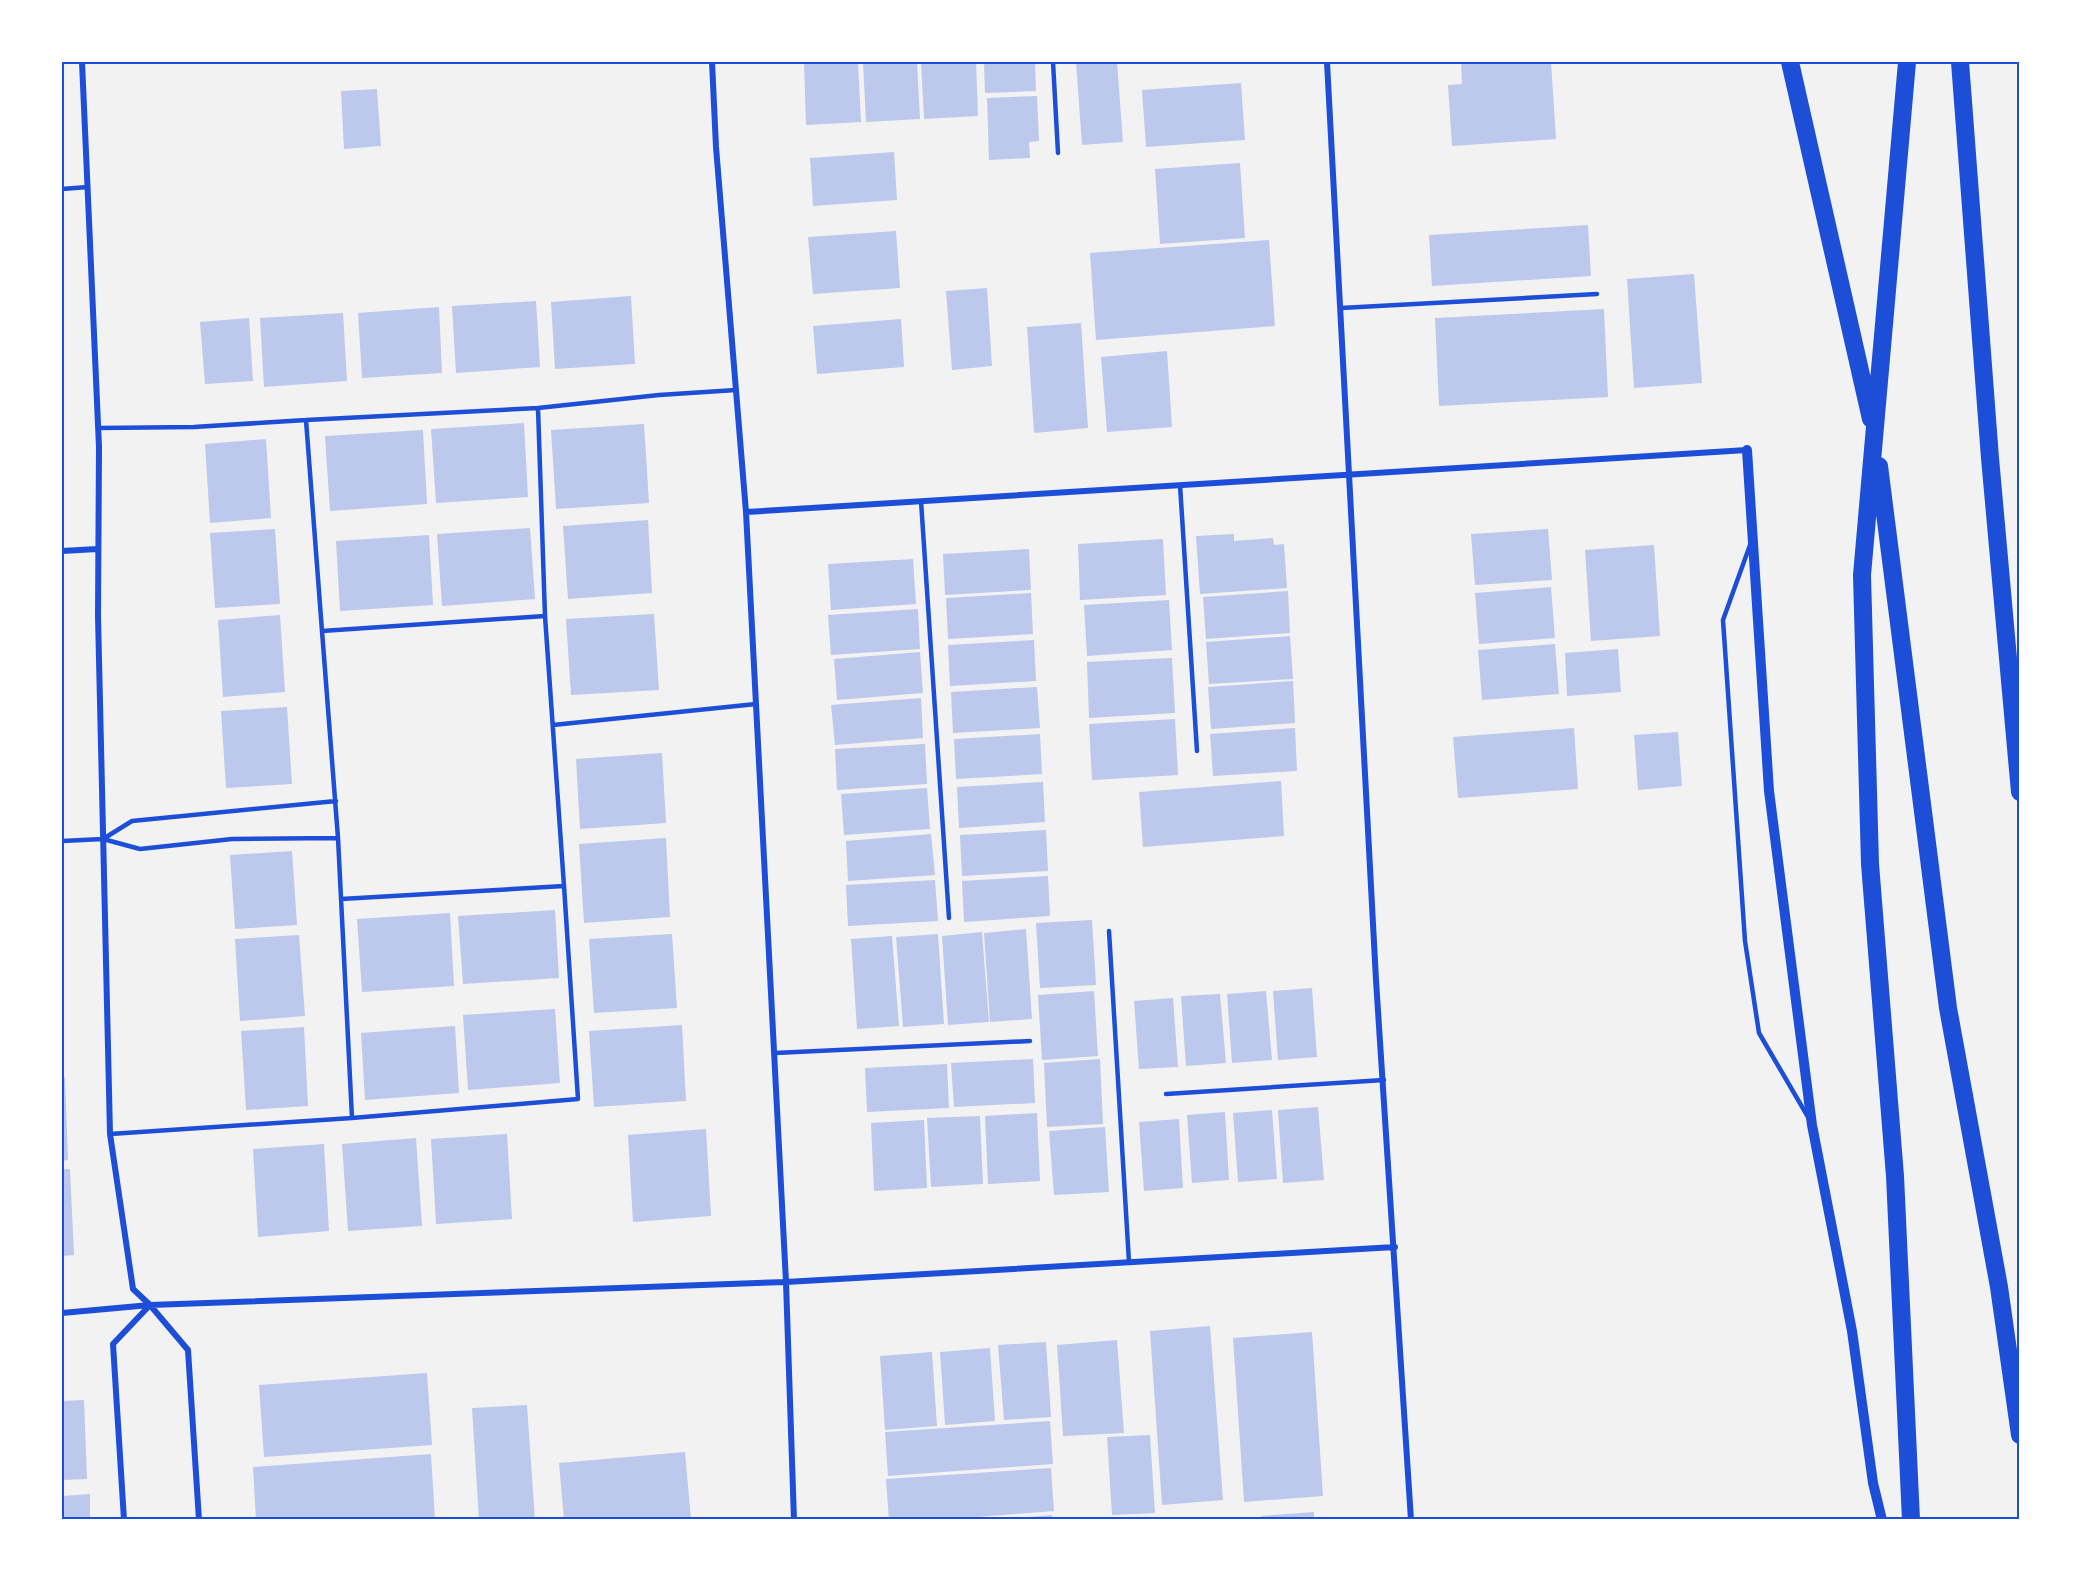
<svg xmlns="http://www.w3.org/2000/svg" width="2081" height="1581" viewBox="0 0 2081 1581" font-family="'Alegreya Sans',sans-serif">
  <style>
    .building { fill: #bdc9ec }
    .lines { fill: none; stroke-linecap: round; stroke-linejoin: round }
    .service { stroke: #1d4ed8; stroke-width: 4.5 }
    .minor { stroke: #1d4ed8; stroke-width: 6 }
    .tertiary { stroke: #1d4ed8; stroke-width: 10 }
    .motorway { stroke: #1d4ed8; stroke-width: 18 }
    .neatline { fill: none; stroke: #1d4ed8; stroke-width: 2 }
  </style>
  <rect width="100%" height="100%" fill="#f2f2f2"/>
  <path class="building" d="M804,62H858L861,122L806,125Z
    M863,62H917L920,119L866,122Z
    M921,62H976L978,116L924,119Z
    M984,62H1035L1036,91L985,93Z
    M1076,62H1117L1123,142L1082,145Z
    M1461,62H1551L1556,139L1452,146L1448,85L1462,84Z
    M1241,83L1245,140L1146,147L1142,90Z
    M377,89L381,146L344,149L341,91Z
    M1037,96L1039,141L1029,142L1030,158L989,160L987,98Z
    M894,152L897,200L813,206L810,158Z
    M1240,163L1245,238L1160,244L1155,169Z
    M1588,225L1591,276L1432,286L1429,235Z
    M896,231L900,288L813,294L808,237Z
    M1269,240L1275,326L1096,340L1090,253Z
    M1694,274L1702,383L1634,388L1627,279Z
    M987,288L992,366L952,370L946,291Z
    M631,296L635,364L555,369L551,302Z
    M536,301L540,367L456,373L452,306Z
    M439,307L442,373L362,378L358,313Z
    M1604,309L1608,397L1439,406L1435,318Z
    M343,313L347,381L264,387L260,318Z
    M249,318L253,381L205,384L200,322Z
    M901,319L904,367L817,374L813,326Z
    M1081,323L1088,428L1034,433L1027,327Z
    M1167,351L1172,427L1107,432L1101,357Z
    M524,423L528,497L436,503L431,429Z
    M644,424L649,503L556,509L551,430Z
    M423,430L427,504L330,511L325,436Z
    M266,439L271,518L210,523L205,444Z
    M648,520L652,593L568,599L563,526Z
    M530,528L535,599L442,606L437,534Z
    M275,529L280,604L215,608L210,533Z
    M1548,529L1552,580L1475,585L1471,534Z
    M1234,534V541L1273,538L1274,545L1284,544L1287,588L1200,594L1196,536Z
    M429,535L433,605L340,611L336,541Z
    M1163,539L1166,595L1080,600L1078,544Z
    M1654,545L1660,636L1591,641L1585,550Z
    M1029,549L1031,590L945,595L943,554Z
    M913,559L916,604L831,610L828,564Z
    M1551,587L1555,638L1479,644L1475,593Z
    M1288,591L1290,633L1206,639L1203,597Z
    M1031,593L1033,634L948,639L946,598Z
    M1169,600L1172,650L1087,656L1084,605Z
    M918,609L920,649L831,655L828,615Z
    M654,614L659,690L571,695L566,619Z
    M280,615L285,692L223,697L218,620Z
    M1290,636L1293,679L1209,684L1206,642Z
    M1034,640L1036,681L950,686L948,645Z
    M1555,644L1559,694L1482,700L1478,650Z
    M1618,649L1621,692L1567,696L1565,653Z
    M920,652L923,693L837,700L834,659Z
    M1172,658L1175,713L1089,718L1087,662Z
    M1293,681L1295,723L1211,729L1208,687Z
    M1037,687L1040,728L953,733L951,692Z
    M921,698L923,738L835,745L831,705Z
    M287,707L292,784L226,788L221,711Z
    M1175,719L1178,775L1092,780L1089,724Z
    M1295,728L1297,771L1213,776L1210,734Z
    M1574,728L1578,789L1458,798L1453,737Z
    M1678,732L1682,786L1638,790L1634,735Z
    M1040,734L1042,774L956,779L954,739Z
    M925,744L927,784L837,790L835,749Z
    M662,753L666,823L580,829L576,759Z
    M1281,781L1284,836L1143,847L1139,792Z
    M1043,782L1045,822L959,828L957,787Z
    M927,788L930,829L844,835L841,794Z
    M1046,830L1048,871L962,876L960,835Z
    M931,834L935,875L848,881L846,841Z
    M666,838L670,917L584,923L579,844Z
    M292,851L297,925L235,929L230,855Z
    M1048,876L1050,916L964,922L962,881Z
    M935,880L938,921L848,926L846,885Z
    M555,910L559,978L463,984L458,916Z
    M450,913L454,986L362,992L357,919Z
    M1092,920L1096,985L1040,988L1036,923Z
    M1026,929L1032,1019L990,1022L984,933Z
    M982,932L989,1022L948,1025L942,936Z
    M672,934L677,1008L594,1013L589,939Z
    M938,934L944,1024L903,1027L896,937Z
    M299,935L305,1016L240,1021L235,939Z
    M892,936L899,1026L857,1029L851,939Z
    M1312,988L1317,1057L1278,1060L1273,991Z
    M1094,991L1098,1056L1042,1060L1038,995Z
    M1266,991L1272,1060L1232,1063L1227,994Z
    M1220,994L1226,1063L1186,1066L1181,996Z
    M1173,998L1178,1067L1139,1069L1134,1001Z
    M555,1009L560,1083L468,1090L463,1015Z
    M682,1025L686,1101L594,1107L589,1031Z
    M455,1026L459,1093L365,1100L361,1033Z
    M304,1027L308,1106L246,1110L241,1031Z
    M1033,1059L1035,1103L954,1107L951,1063Z
    M1100,1059L1103,1124L1047,1127L1044,1063Z
    M947,1064L949,1108L867,1112L865,1068Z
    M62,1077H65L68,1160L62,1161Z
    M1318,1107L1324,1180L1283,1183L1278,1110Z
    M1272,1110L1277,1179L1238,1182L1233,1113Z
    M1225,1112L1229,1180L1192,1183L1187,1115Z
    M1037,1113L1040,1181L988,1184L985,1116Z
    M980,1116L983,1184L931,1187L927,1118Z
    M1179,1119L1183,1188L1144,1191L1139,1122Z
    M924,1120L927,1188L874,1191L871,1123Z
    M1105,1127L1109,1192L1054,1195L1049,1131Z
    M706,1129L711,1216L633,1222L628,1135Z
    M507,1134L512,1219L436,1224L431,1139Z
    M416,1138L422,1226L348,1231L342,1144Z
    M324,1144L329,1231L258,1237L253,1149Z
    M62,1169H70L74,1255L62,1256Z
    M1210,1326L1223,1500L1162,1505L1150,1331Z
    M1312,1332L1323,1496L1244,1502L1233,1338Z
    M1117,1340L1124,1433L1063,1436L1057,1345Z
    M1046,1342L1051,1417L1004,1420L998,1345Z
    M990,1348L995,1421L945,1425L940,1352Z
    M932,1352L937,1426L885,1430L880,1356Z
    M427,1373L432,1445L264,1457L259,1385Z
    M84,1400L87,1479L62,1480V1401Z
    M527,1405L535,1520H479L472,1408Z
    M1050,1421L1053,1464L888,1476L885,1432Z
    M1150,1435L1155,1513L1112,1515L1107,1437Z
    M685,1452L691,1520H564L559,1463Z
    M431,1454L435,1520H256L253,1467Z
    M1051,1468L1054,1511L941,1520H889L886,1479Z
    M90,1494V1520H62V1496Z
    M1314,1512V1520H1261V1516Z
    M1052,1515V1520H1015V1518Z"/>
  <g class="lines">
    <path class="service" d="M1053,62L1058,153
      M62,189L88,187
      M1341,308L1597,294
      M538,408L545,616
      M98,428L194,427L306,420
      M1180,485L1197,751
      M921,501L949,918
      M1750,545L1723,620L1745,941L1759,1033L1808,1117
      M322,631L306,420L538,408L659,395L736,390
      M553,725L756,704
      M336,801L132,821L103,839L140,849L232,839L338,838
      M62,841L103,839
      M341,899L564,886L578,1099L352,1118
      M1109,931L1129,1262
      M775,1053L1030,1041
      M1166,1094L1384,1080
      M110,1134L352,1118L338,838L322,631L545,616L564,886"/>
    <path class="minor" d="M82,62L99,447L98,616L110,1134L133,1289L150,1305L188,1350L199,1520
      M712,62L716,147L746,512L786,1282L794,1520
      M1327,62L1376,980L1411,1520
      M746,512L1747,450
      M62,551L97,549
      M62,1313L150,1305L786,1282L1395,1247
      M124,1520L113,1344L150,1305"/>
    <path class="tertiary" d="M1747,450L1769,791L1812,1125L1852,1331L1873,1483L1882,1520"/>
    <path class="motorway" d="M1790,62L1871,419
      M1907,62L1862,575L1870,864L1895,1176L1911,1520
      M1960,62L1990,458L2020,792
      M1879,466L1948,1008L1999,1287L2020,1435"/>
  </g>
  <rect width="2081" height="1581" fill="none" stroke="#ffffff" stroke-width="126"/>
  <rect x="63" y="63" width="1955" height="1455" class="neatline"/>
</svg>
